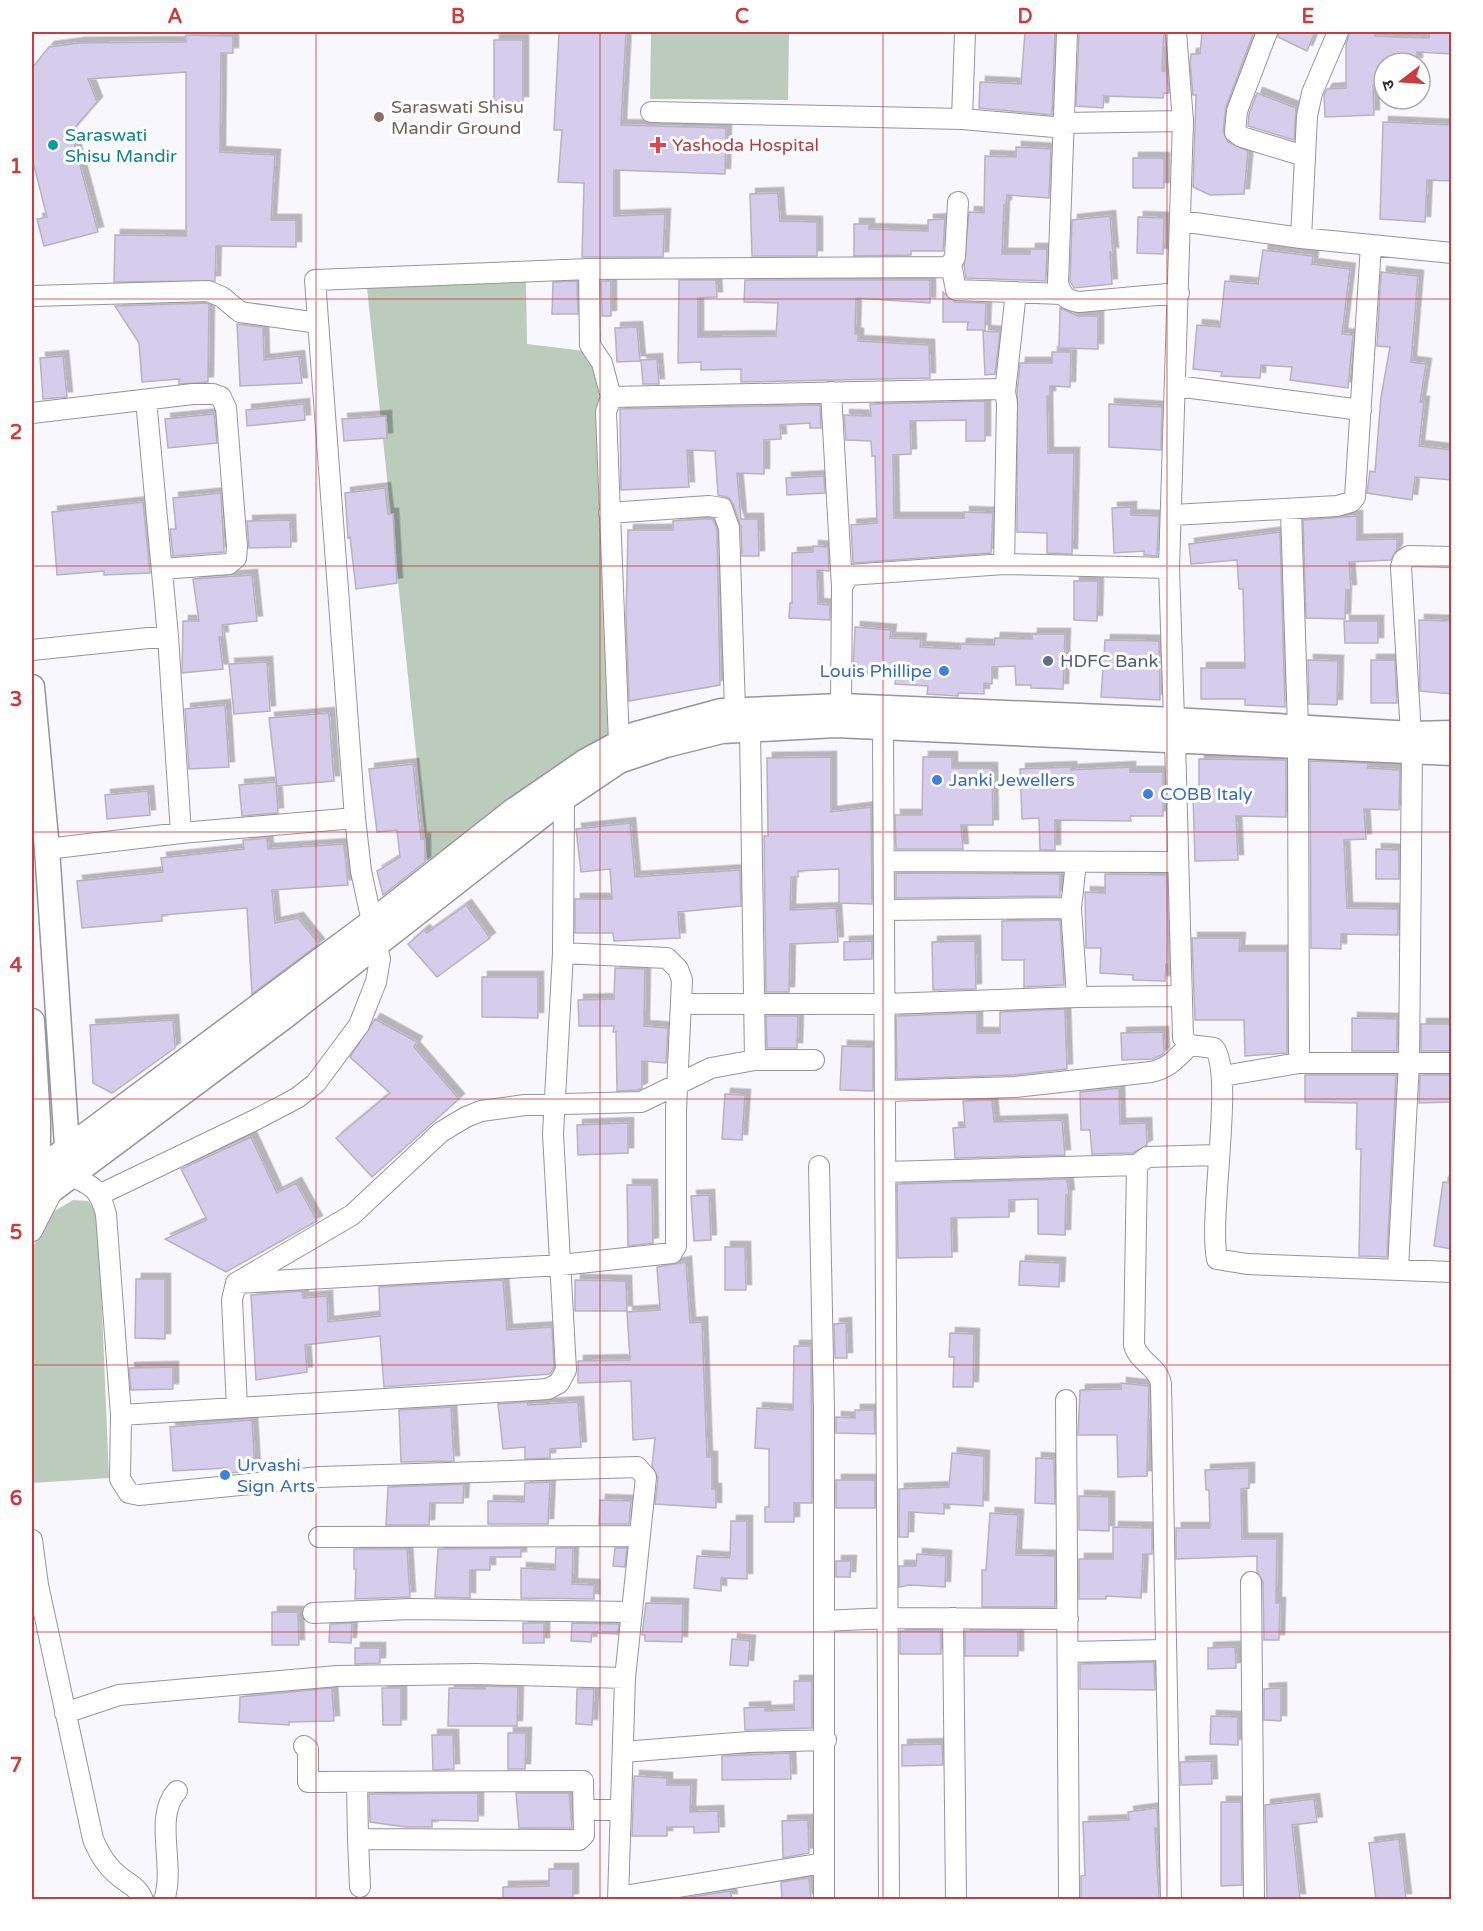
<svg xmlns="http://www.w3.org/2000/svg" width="1483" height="1931" viewBox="0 0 1483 1931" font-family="'Varela Round','Noto Sans Devanagari',sans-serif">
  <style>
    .green { fill: #bbcbbc }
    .building { fill: #d6ccec; stroke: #b6b3bf; stroke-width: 1.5; filter: url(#shadow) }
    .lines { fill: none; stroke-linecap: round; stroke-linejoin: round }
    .minor-casing { stroke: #97939f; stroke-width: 22 }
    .tertiary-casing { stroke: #97939f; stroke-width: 27 }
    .minor { stroke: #fff; stroke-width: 20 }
    .tertiary { stroke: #fff; stroke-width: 24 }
    .grid { fill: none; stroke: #cb3c3e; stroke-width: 1.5; stroke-opacity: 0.55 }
    .education-dot { fill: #8d6e63; stroke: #fff; stroke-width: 2 }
    .culture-dot { fill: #0f9aa8; stroke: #fff; stroke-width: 2 }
    .health-dot { fill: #e0444e; stroke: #fff; stroke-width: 2 }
    .service-dot { fill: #5c6f8a; stroke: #fff; stroke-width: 2 }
    .shop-dot { fill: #3f7fe0; stroke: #fff; stroke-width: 2 }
    .labels { text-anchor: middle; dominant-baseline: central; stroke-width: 6; stroke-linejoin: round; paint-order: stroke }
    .education-label { font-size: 18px; fill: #785e54; stroke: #fff; text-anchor: start }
    .culture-label { font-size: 18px; fill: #0d838f; stroke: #fff; text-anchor: start }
    .health-label { font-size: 18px; fill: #be3a42; stroke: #fff; text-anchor: start }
    .service-label { font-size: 18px; fill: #4e5e75; stroke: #fff; text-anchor: start }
    .shop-label { font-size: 18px; fill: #366cbe; stroke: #fff; text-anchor: start }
    .neatline { fill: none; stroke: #cb3c3e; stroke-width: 2 }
    .grid-label { font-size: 20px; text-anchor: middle; font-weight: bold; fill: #cb3c3e }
  </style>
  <defs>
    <filter id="shadow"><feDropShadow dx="5.5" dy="-5.5" stdDeviation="0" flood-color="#0004"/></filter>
  </defs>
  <rect width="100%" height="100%" fill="#f9f7fe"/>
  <path class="green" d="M651,32H789L788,100L650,99Z
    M526,281L527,344L584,351L597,364L619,733L428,866L367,288Z
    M73,1200L88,1201L98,1213L109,1478L32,1483V1249L48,1215Z"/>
  <path class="building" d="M559,32H626L621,125L726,128L725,174L614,170V216L665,214L663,257H582L584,183L558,182L562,130H554Z
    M1025,32H1055L1052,115L979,108L980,82L1021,84Z
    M1079,32L1164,33L1162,71H1167L1169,93H1164L1163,98L1104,96L1103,108L1076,106Z
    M1202,32H1254L1226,107L1223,131L1228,142L1248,151L1244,194L1210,195L1193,187L1196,95H1193L1190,63L1191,54H1200Z
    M1279,32H1315L1307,51L1278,37Z
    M1350,32H1375V36L1429,38V32H1452V54L1417,52V63H1384V86H1373L1374,115L1325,117L1324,95L1327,89L1346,88V44Z
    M186,35L233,36V53H221L220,152L275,155L271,220H296V247L216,246L215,281L114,282L115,235L186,236V72L88,79L97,102L71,132L98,232L44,246L37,219L47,217L32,158V68L49,47L79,43L186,42Z
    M494,40H523V102H494Z
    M1257,93L1296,108L1294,140L1248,126L1249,114Z
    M1383,122L1452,125V181L1427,180L1425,222L1380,219Z
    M1016,147L1051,149L1049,198L1007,195L1006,205H1004L1002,254H1030V249H1047L1046,281L966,278L964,265L969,212L984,213L985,156L1016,157Z
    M1133,158H1164V188H1133Z
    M778,193L780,221L817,222V256H752L750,194Z
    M1110,216L1113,253L1110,252L1112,284L1074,288L1070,281L1072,220Z
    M1138,217L1164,218L1163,254L1137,253Z
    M945,219L943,251H911V255L854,256V224H869V229L928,231V220Z
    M1263,250L1313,256L1312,264L1350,269L1342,334L1353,335L1348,388L1290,380L1292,367L1261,365L1260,378L1221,376L1222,372L1193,369L1197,325L1220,327L1225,281L1258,284Z
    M1381,272L1418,276L1411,362L1426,364L1420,402H1424L1419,446L1452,450V480L1415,477L1412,500L1367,493L1370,471L1375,472L1381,397L1390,347L1377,346Z
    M679,280H716L717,297L698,298V337L776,336L778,303L744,302L745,280H930V303L856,298L855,334H858V341L929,345L930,378L741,382V369L701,370V362L678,363Z
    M577,281L578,314H552L553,282Z
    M601,281H611V316H602Z
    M943,292L955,302L986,303L985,330H967L968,322H943Z
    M206,303L209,304L208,382L179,384V379L142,382L139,343L115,306Z
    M1060,308L1078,316H1098V349L1059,348Z
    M237,324L263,327L264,360L299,356L302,383L240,386Z
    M637,327L640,361L617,362L615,328Z
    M983,331L1000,332L995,374L985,375Z
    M1052,352H1071L1070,387L1050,386V396H1047L1048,453H1074L1072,554L1047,553V533L1017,532V392L1020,363H1052Z
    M63,356L67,397L43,399L40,358Z
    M657,359L659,384H643L641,360Z
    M985,401V441H966V420L910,421L911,454L893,455L894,518H964V512L993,513L991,553L853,563L851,525L877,523L875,456H872L871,441L846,440L844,415L871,416L870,404Z
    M304,404L305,420L247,426L246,410Z
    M1109,404L1162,407L1161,450L1109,447Z
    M820,405L821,428H810V423L780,425L781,439L764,440V474L737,473L741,519H758L759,556H742L741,527L733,504L729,498L718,495L715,451L687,450L689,487L621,490L620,409Z
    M214,414L217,443L168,448L165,419Z
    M386,416L387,438L344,441L342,419Z
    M824,476L825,493L787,495L786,478Z
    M385,488L388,514H393L397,583L356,589L350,537L348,538L345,493Z
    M221,493L224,552L173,556L170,529H176L173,498Z
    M143,502L150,573L104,575V571L57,575L52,512Z
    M1131,507V515L1159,516L1157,556L1144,555V551L1114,553L1112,508Z
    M1357,516V540L1397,539V549L1391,560L1349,562L1351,590H1346L1345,619L1306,618L1303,520Z
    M701,519H713L717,530L720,685L629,701L626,619L628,530H673V521Z
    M290,520L291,547L249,548L247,521Z
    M1280,532L1285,707L1245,705V699H1201V668H1245L1243,589H1239L1237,560L1191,564L1189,544Z
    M813,546L828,547L829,571L817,570L818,604L830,605V620L789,618L790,603H792V553L813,552Z
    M252,575L257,621L222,625L223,637H219L223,669L182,673L183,621H199L193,579Z
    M1074,581H1098L1097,621L1074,620Z
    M1419,620L1452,621V694L1420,691Z
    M1344,621H1378V643H1345Z
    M855,627L891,630L890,638L921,639L920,647L960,649L961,644L994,645L995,638L1032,639V634H1065L1063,689L1031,688V685H1016L1015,666L992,667V684L984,683V694L958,693V696L927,694L928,686L895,684L896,676L853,672Z
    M1105,640L1159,641L1160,700L1101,697Z
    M1308,660L1338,661L1337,705L1309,704Z
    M1371,660H1395L1397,703H1371Z
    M267,662L270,711L234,714L229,664Z
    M225,705L229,767L189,769L185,709Z
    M329,713L334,781L277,786L269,718Z
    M831,757V812L871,807L872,904L839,903V869L798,871V877H791L790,910L836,908L838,942L790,944L789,992H766L764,836H768L767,758Z
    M923,757H952V768H992L993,825H961L963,849H896L895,815H922Z
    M1199,759L1286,760V817L1236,816L1238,860L1195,861L1193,795H1199Z
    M1310,761L1368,763V768L1400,770L1399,810L1364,809L1366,839L1344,840L1347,908L1398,909V935L1341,934V949L1311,948Z
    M413,764L421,839H425V862L383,895L377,871L400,857L397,830L377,832L369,769Z
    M1071,767V770L1130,767V772H1163V816H1130L1131,821L1055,820V850H1040L1039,818L1022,819L1020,769Z
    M276,782L278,813L242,816L239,785Z
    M148,791L150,815L107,819L105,795Z
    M630,823L635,877L740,870L741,906L678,912L680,938L614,941L613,933H575V899H612L610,869L581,872L576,829Z
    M267,838L268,849L344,844L348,885L272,890L275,923L298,918L319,944L252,994L247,908L162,915V921L82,928L77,881L163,872L161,858L244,849L243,840Z
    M1376,849L1399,850V879H1376Z
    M896,873L1060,874V896L896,898Z
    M1105,874L1167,875L1169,964H1166L1165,981L1133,980V975L1100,973L1101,948H1086L1085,892L1105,893Z
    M466,905L490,938L437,977L408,944L424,930L427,933Z
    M1060,920L1064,985L1024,987V960H1002V921Z
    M1192,938H1240L1239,951H1287V1053L1245,1056L1244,1020H1195Z
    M872,941V959L844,960V942Z
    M975,941L976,989L933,990L932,942Z
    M615,968L645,969L644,1026L668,1028L666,1063L642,1061V1088L638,1090L617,1091L616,1032H613L614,1026H579L578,1000L614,999Z
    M482,977H538V1018L482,1017Z
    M1065,1009L1067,1069L1014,1075L897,1079L896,1016L977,1013V1033H1000V1012Z
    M766,1016H798L797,1048H767Z
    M1352,1018L1397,1019V1051H1352Z
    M375,1019L417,1042L414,1047L459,1099L372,1177L336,1138L390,1093L350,1057Z
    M173,1020L175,1048L112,1093L93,1083L90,1025Z
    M1421,1024H1452V1051H1421Z
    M1163,1032L1164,1053L1161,1055L1153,1059L1122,1060L1121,1033Z
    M842,1046L873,1047V1091L840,1090Z
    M1305,1075H1396L1387,1257L1359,1256L1361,1149H1356L1357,1103L1305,1102Z
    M1420,1075H1452V1102L1419,1103Z
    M1119,1088L1120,1124L1146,1123L1147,1145L1133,1153L1092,1154L1090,1130H1081L1080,1092Z
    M725,1094L745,1095L742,1140L722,1139Z
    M992,1100L994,1122L1062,1120L1065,1155L955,1158L953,1128L965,1127L963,1101Z
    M628,1123V1153L578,1155L577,1125Z
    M251,1137L277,1193L296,1183L317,1221L226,1272L165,1239L207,1220L181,1169Z
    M1067,1179L1069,1195H1066L1065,1235L1038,1234V1199L1009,1200V1217L951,1218L952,1257L898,1258L897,1184Z
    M1443,1182L1452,1183V1249L1434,1246Z
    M627,1185H652L653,1243L628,1246Z
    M709,1195L711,1240L694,1241L691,1196Z
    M725,1247H745L746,1290H725Z
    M1020,1261L1060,1263L1059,1287L1019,1285Z
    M686,1262L690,1323L702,1322L707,1457H712V1489H716V1508L655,1504L658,1478L652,1466L655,1438L633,1440L631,1381L578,1383V1361L630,1360L627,1312L660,1310L657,1267Z
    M136,1279H165V1339L135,1338Z
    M503,1280L507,1330L552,1327L554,1367L550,1374L384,1387L380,1336L305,1345L307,1372L256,1380L251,1295L302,1291L303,1298L327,1296L328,1322L380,1316L379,1287Z
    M575,1280L626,1281L627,1311H575Z
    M846,1323L847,1358H835L834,1324Z
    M950,1333L974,1334L973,1387H953L954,1357H949Z
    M794,1346H811L812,1503H794V1522H765V1507H769V1449L755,1448L757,1408L793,1410Z
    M173,1367V1389L131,1390L129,1368Z
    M1121,1383L1149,1386L1147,1476L1118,1477L1117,1435H1078L1080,1390L1121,1389Z
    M527,1402L528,1405L578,1402L581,1447L550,1449V1458L525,1459V1447L503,1449L498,1404Z
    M451,1407L454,1461L401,1462L399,1410Z
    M855,1410H874L875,1434L836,1433V1417L855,1418Z
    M252,1420L255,1471L228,1473L227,1468L173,1471L170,1427Z
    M952,1453L984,1456L983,1506L944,1504V1514L909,1512L908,1537H899V1489L949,1487Z
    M1036,1458L1054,1459L1055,1504L1035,1503Z
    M1249,1468V1488L1241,1489L1242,1539H1277L1276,1603H1280L1279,1640H1264L1263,1582L1257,1572V1556L1176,1559V1528H1210L1209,1490H1206L1205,1470Z
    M836,1480H875V1508H836Z
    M550,1482L548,1524H488V1501L524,1502L525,1483Z
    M464,1484L463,1503H430L429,1525H386L388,1487Z
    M1079,1496L1109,1497V1531L1079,1530Z
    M600,1500L631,1501L629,1524H599Z
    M990,1513L1018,1515L1016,1555L1055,1556V1607H982V1570H986Z
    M731,1521H747V1579L721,1578V1591L694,1588L697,1556L729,1558L730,1555Z
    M1113,1527L1152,1528V1554H1143L1141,1598L1106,1596V1599H1079V1559H1113Z
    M521,1548V1557H490V1570H470V1598L435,1597L438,1549Z
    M556,1548H573L572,1584L594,1585V1599L521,1598V1568L555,1570Z
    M615,1548H627L625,1567L613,1566Z
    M354,1549H407L410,1597L355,1599L356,1569H354Z
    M917,1554L946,1556L945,1587L910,1585L899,1587V1566H916Z
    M836,1561H851L850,1577H836Z
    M646,1603L683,1604L682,1642L645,1641V1635H642Z
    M272,1612H298L299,1645H272Z
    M352,1623L351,1643L329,1642L330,1624Z
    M523,1623H544V1643H523Z
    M572,1623L619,1624L618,1634L592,1633L591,1642L571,1641Z
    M900,1631H941V1654H900Z
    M965,1631H1018V1656H965Z
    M732,1639L750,1641L748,1666L730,1665Z
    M1235,1647L1236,1668L1208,1669V1648Z
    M355,1648H380V1663L355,1664Z
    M1154,1662L1155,1690L1080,1689V1664Z
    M794,1681H812V1728L745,1730L744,1708L765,1707V1711L794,1710Z
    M485,1686L518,1687L517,1726H448L449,1688L485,1689Z
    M332,1688L334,1721L289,1722V1725L239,1722L240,1697Z
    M382,1688H401V1725H383Z
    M1281,1688V1721L1264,1720V1689Z
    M577,1689H594L592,1725L576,1724Z
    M1211,1716L1238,1717V1745L1210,1744Z
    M508,1733H526L525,1769H508Z
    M432,1735H453L454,1769L433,1770Z
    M942,1744L943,1765L902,1766V1745Z
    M790,1753L791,1779L722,1780V1756Z
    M1211,1761L1212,1784L1181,1785L1180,1762Z
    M634,1776L667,1778V1785H691L690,1812L718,1811L719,1832L694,1833V1827H667V1836H632Z
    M478,1793V1821L432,1820V1827H406L370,1822L369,1794Z
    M516,1793H569L572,1828H519Z
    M1314,1799L1317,1822L1292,1825L1300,1899H1267L1265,1805Z
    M1221,1802H1241L1242,1885L1221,1886Z
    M1157,1808L1158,1828H1155L1159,1899H1081V1876L1085,1875L1083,1822L1129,1820L1128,1812Z
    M808,1820L809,1853L783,1858L782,1821Z
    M1399,1839L1406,1899H1376L1369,1843Z
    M549,1869H573V1899H503V1887L549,1886Z
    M809,1878L811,1899H782L781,1882Z
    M730,1891L732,1899H677Z"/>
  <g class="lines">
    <g class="minor-casing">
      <path id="minor" d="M1067,32L1058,283C1062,296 1066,300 1079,302L1179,293
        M1267,32L1237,111L1235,132L1242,137L1304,156
        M651,112L962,119L1054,127L1064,123L1183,121
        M962,119L965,32
        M1181,221L1301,238L1452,253
        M1301,238L1307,116L1312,93L1338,32
        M951,264L956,290L1061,294
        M589,269L590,345L602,363L611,397
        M32,296L208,291L222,297L240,312L318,323
        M1176,386L1361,410
        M831,392L842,587
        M1005,392L1016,292
        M32,413L193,394H213L221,397L226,408L237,547L236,558L229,564L162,569
        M1291,511L1298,728
        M609,513L709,506L722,508L729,528L735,709
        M1173,515L1337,506L1351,502L1355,497L1371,245
        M168,636L181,833
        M32,650L168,636L146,400
        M841,706L842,587L849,575L1004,564L1169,568
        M1174,720L1169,568L1183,121L1176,32
        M883,727L889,1900
        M750,729L755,1060
        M1175,740L1183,1038L1190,1045L1214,1048C1235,1073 1208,1215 1217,1259L1247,1264L1452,1272
        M619,742L606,412L611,397L1001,389L1005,392L1007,403L1004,564
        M1298,745L1299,1063
        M47,849L181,833L355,818
        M885,861L1177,862
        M1076,863L1071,908L1077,997
        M885,910L1071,908
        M372,922L361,871L355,818L315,280L589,269L945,267L951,264L955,257L958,202
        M681,1004H886L1077,997L1181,996
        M1223,1076L1299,1063H1452
        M886,1091L1015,1087L1151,1072C1168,1069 1178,1057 1190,1045
        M819,1166L824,1409V1900
        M886,1172L1137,1165
        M69,1175C93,1186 99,1188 106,1214L121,1415L120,1479L129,1493L139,1495L320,1477L637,1467L646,1477L625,1678L618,1900
        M101,1194L257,1119L297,1098L316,1083L359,1025L376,982L380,959L376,943
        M32,1231L53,1190
        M1398,1269L1409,1062L1412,751L1401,567L1403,560L1409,556L1452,557
        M236,1283L561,1265L672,1253L676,1246V1111L682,980L678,969L667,958L563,953
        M1066,1400L1069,1900
        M237,1408L232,1300L236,1283L352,1215L441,1132L466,1117L481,1111L525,1105L641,1102L711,1068L755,1060H814
        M121,1415L548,1389L559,1383L566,1370L553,1134L563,953L564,798L557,789
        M319,1537L639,1536
        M32,1540L38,1585L93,1839C99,1854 107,1867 120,1877C130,1885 138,1887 143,1900
        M1251,1582L1254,1900
        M313,1613L411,1609L632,1612
        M953,1618L956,1900
        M824,1621L888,1618L1068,1619
        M1068,1652L1165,1650
        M65,1713L119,1695L337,1676L476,1674L625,1678
        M304,1746L308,1749V1782L583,1781L584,1835L579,1840L358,1839L357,1782
        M623,1752L748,1742L826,1740
        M584,1810H621
        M358,1839L360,1887
        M618,1897L824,1863
        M164,1900C176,1866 153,1817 177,1791
        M1171,1900L1161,1384C1158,1366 1139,1363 1134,1345L1137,1165L1147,1157L1218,1155"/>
    </g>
    <g class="tertiary-casing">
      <path id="tertiary" d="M32,687L47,849L68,1161
        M32,1021L38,1122V1181
        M32,1175L372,922L513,811L586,761L636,734L721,711L841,706L1174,720L1412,734L1452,733
        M32,1205L280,1020L564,798L619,761L666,745L722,731L836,725L1452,753"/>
    </g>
    <use href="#minor" class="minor"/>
    <use href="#tertiary" class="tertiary"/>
  </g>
  <path class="grid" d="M316,32V1900M600,32V1900M883,32V1900M1167,32V1900M32,299H1452M32,566H1452M32,832H1452M32,1099H1452M32,1365H1452M32,1632H1452"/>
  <circle class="education-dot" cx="379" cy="117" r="6"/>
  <circle class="culture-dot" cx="53" cy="145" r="6"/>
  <path class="health-dot" d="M655 136h6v6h6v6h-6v6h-6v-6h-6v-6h6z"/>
  <circle class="service-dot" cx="1048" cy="661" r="6"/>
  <g class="shop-dot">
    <circle cx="944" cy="671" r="6"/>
    <circle cx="937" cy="780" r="6"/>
    <circle cx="1148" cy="794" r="6"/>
    <circle cx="225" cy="1475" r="6"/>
  </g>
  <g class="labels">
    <g class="education-label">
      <text x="391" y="107">Saraswati Shisu<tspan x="391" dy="21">Mandir Ground</tspan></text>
    </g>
    <g class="culture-label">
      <text x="65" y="135">Saraswati<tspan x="65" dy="21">Shisu Mandir</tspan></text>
    </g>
    <g class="health-label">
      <text x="672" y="145">Yashoda Hospital</text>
    </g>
    <g class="service-label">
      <text x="1060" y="661">HDFC Bank</text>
    </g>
    <g class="shop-label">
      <text x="932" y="671" text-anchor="end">Louis Phillipe</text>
      <text x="949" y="780">Janki Jewellers</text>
      <text x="1160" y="794">COBB Italy</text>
      <text x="237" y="1465">Urvashi<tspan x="237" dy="21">Sign Arts</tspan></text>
    </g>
  </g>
  <rect width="1483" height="1931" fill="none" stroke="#ffffff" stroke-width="66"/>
  <g transform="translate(1402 81) rotate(253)"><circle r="28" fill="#ffffff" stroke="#acabad" stroke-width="1.5"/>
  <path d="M0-4.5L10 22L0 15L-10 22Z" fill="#cb3c3e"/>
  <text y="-9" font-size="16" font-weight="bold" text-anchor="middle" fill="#2f2d32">उ</text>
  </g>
  <rect x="33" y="33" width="1417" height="1865" class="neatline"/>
  <g class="grid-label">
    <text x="175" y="23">A</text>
    <text x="458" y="23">B</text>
    <text x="742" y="23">C</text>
    <text x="1025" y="23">D</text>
    <text x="1308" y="23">E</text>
    <text x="16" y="173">1</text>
    <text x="16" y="439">2</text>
    <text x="16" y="706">3</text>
    <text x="16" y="972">4</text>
    <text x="16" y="1239">5</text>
    <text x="16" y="1505">6</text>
    <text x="16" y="1772">7</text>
  </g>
</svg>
